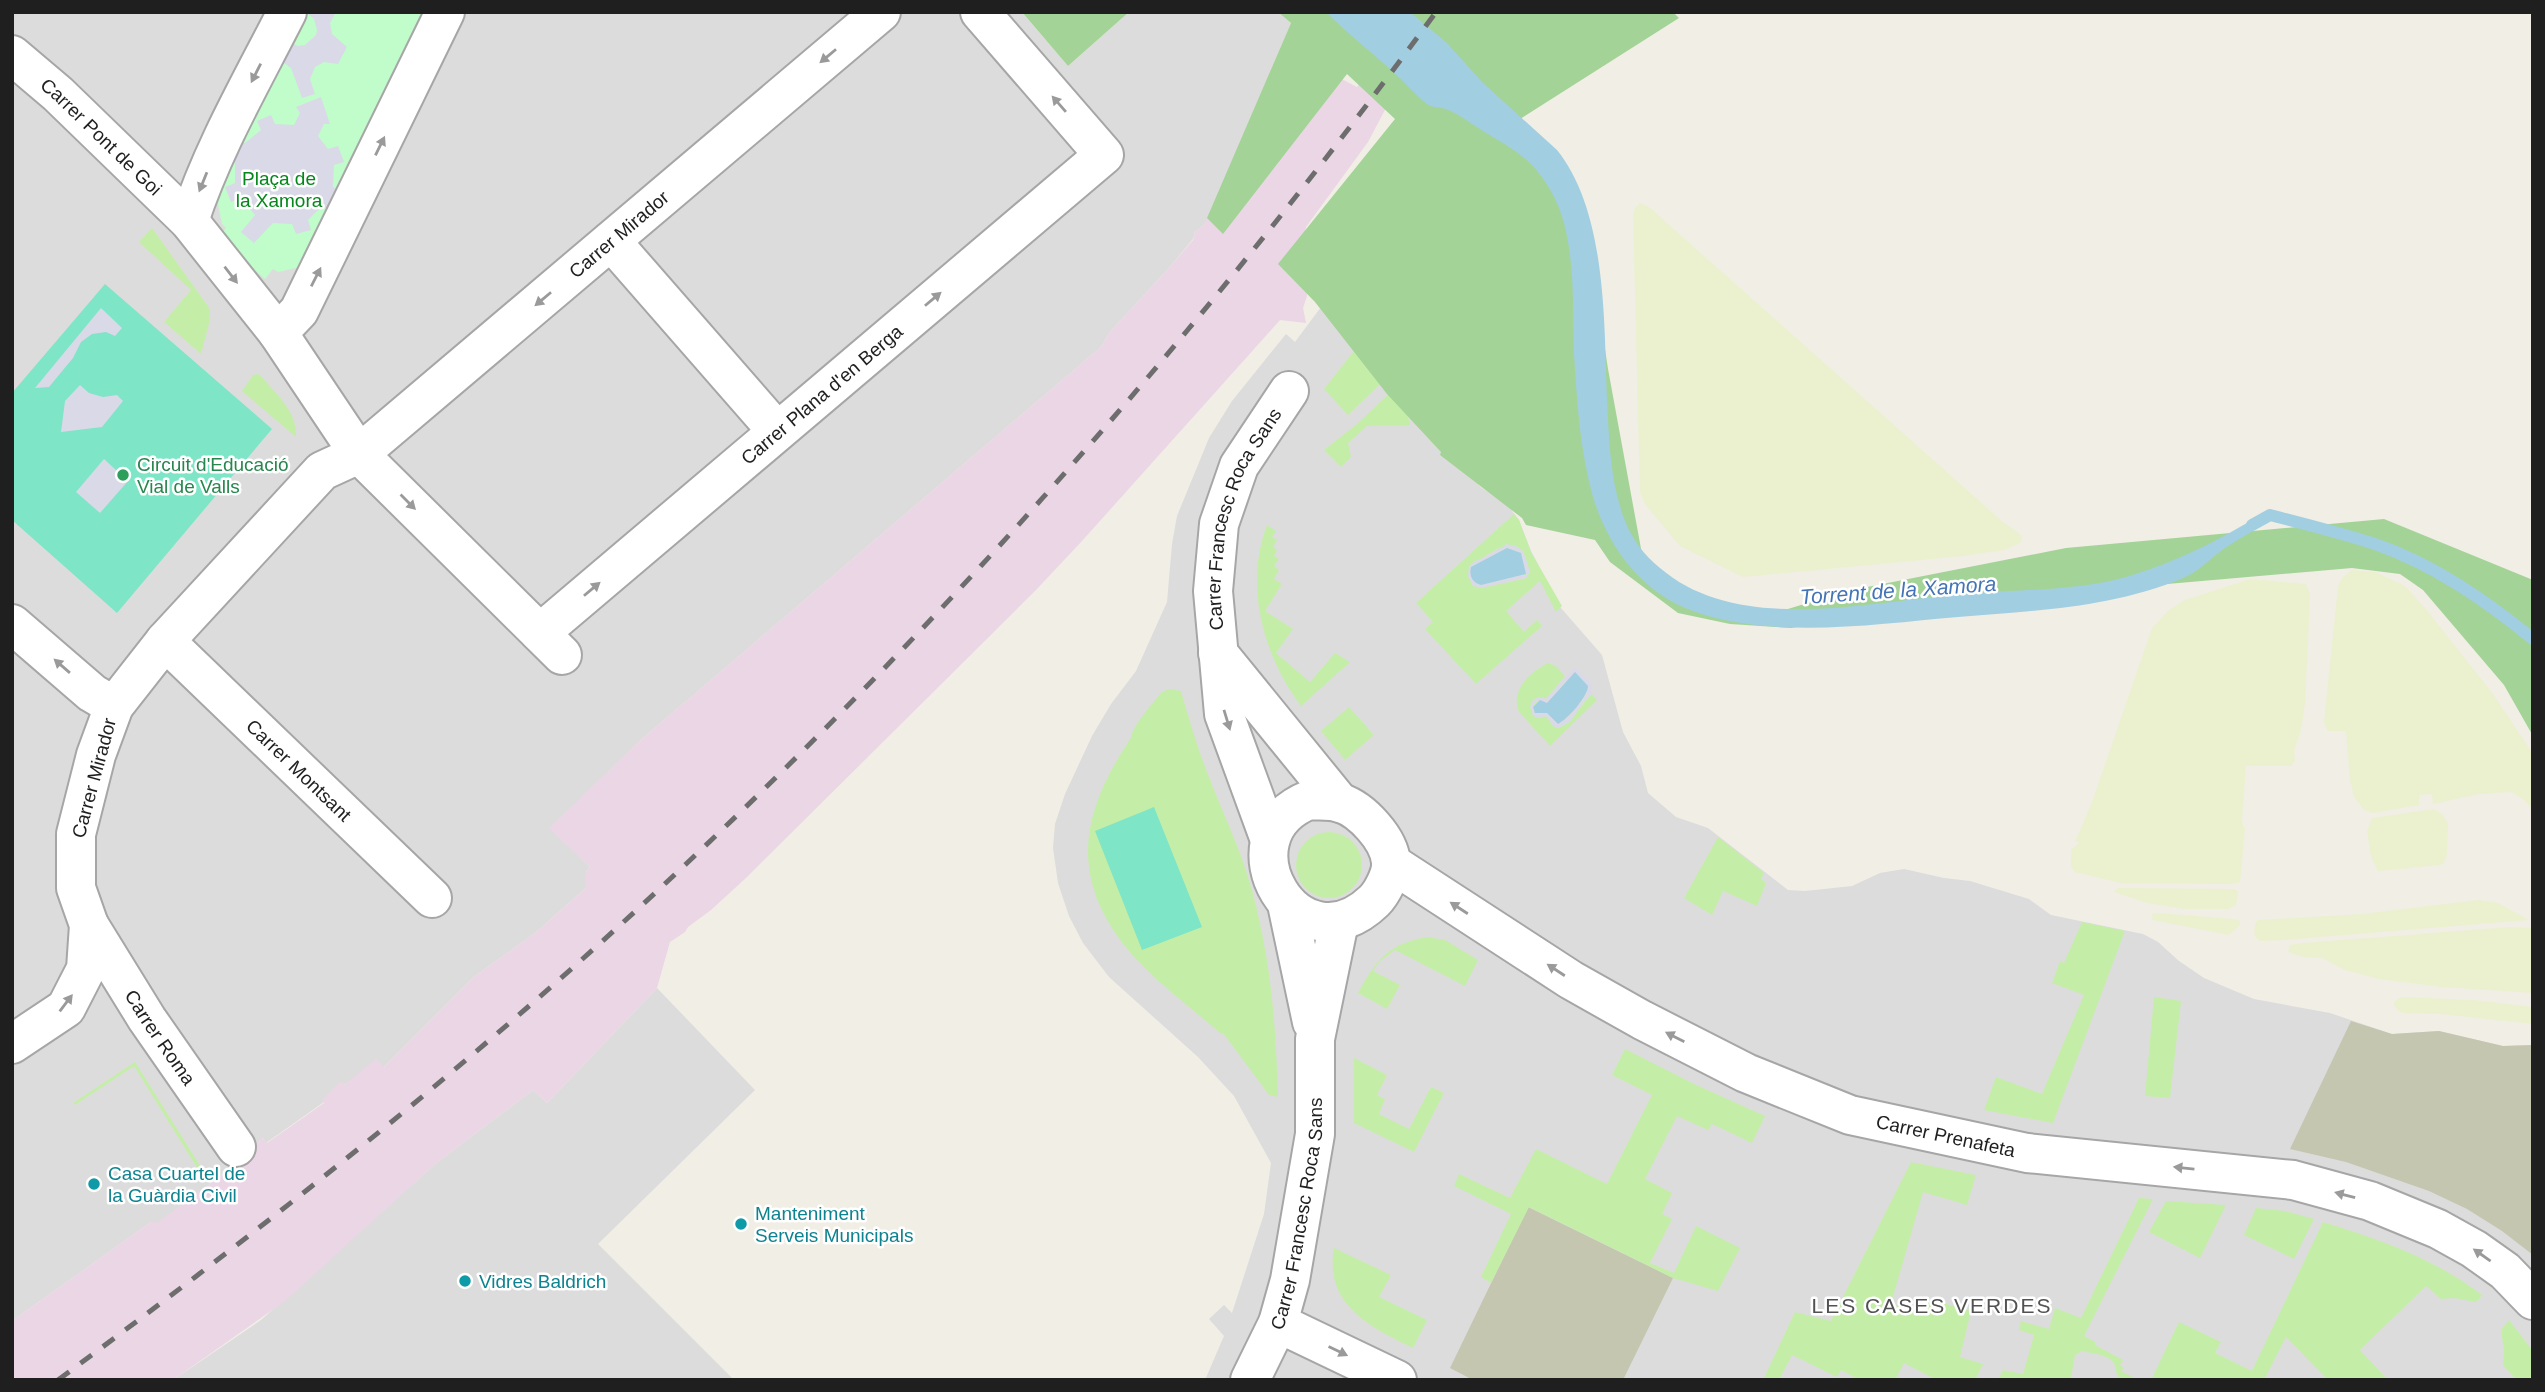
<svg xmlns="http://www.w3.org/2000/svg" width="2545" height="1392" viewBox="0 0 2545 1392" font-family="Helvetica,sans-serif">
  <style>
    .residential { fill: #dddcdc }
    .industrial { fill: #ead6e5 }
    .construction { fill: #c4c6b0 }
    .farmland { fill: #ebf1cf }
    .grass { fill: #c4eea8; fill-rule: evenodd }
    .forest { fill: #a3d397 }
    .park { fill: #c0fdca }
    .pitch { fill: #7ee5c6 }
    .plaza { fill: #dad9e7; fill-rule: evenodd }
    .water { fill: #a2cee1 }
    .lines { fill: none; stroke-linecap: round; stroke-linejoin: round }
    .stream { stroke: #a2cee1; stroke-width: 12 }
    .minor-casing { stroke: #a6a6a6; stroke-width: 42 }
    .minor { stroke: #fff; stroke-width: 38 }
    .rail { stroke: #6d6d6d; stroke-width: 5; stroke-dasharray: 14 14; stroke-linecap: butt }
    .oneway { fill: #9a9a9a }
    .leisure-dot { fill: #2e9e5b; stroke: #fff; stroke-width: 2.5 }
    .culture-dot { fill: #0f9aa8; stroke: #fff; stroke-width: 2.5 }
    .labels { text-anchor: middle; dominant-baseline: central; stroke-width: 5; stroke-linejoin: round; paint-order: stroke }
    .street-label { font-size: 19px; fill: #1f1f1f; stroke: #fff }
    .park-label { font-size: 19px; fill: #04871a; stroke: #fff }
    .leisure-label { font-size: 19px; fill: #27864d; stroke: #fff; text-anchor: start }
    .culture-label { font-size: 19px; fill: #0d838f; stroke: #fff; text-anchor: start }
    .water-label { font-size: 21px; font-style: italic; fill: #4474b6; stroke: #fff }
    .neighbourhood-label { font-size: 21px; letter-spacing: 2px; fill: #525252; stroke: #fff }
  </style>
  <rect width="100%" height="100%" fill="#f1eee5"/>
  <path class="residential" d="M12,12H1022L1068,66L1129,12H1278L1291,23L1205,224L1195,232L1193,239L1169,268L1110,332L1101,347L643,738L550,828L590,867L586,872L587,887L534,934L475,976L384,1067L343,1085L342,1082L324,1102L266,1143L263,1138L214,1181L158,1223L151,1222L12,1321Z
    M1324,303L1413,421L1447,441L1440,455L1457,464L1482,488L1507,504L1519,520L1531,551L1561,608L1602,655L1623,732L1641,766L1648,793L1676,817L1708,828L1788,890L1805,891L1852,886L1880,873L1904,869L1944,878L1970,881L2029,899L2051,915L2143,934L2158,942L2179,961L2204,978L2254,999L2330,1013L2392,1034L2439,1031L2503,1046L2533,1045V1380H1205L1224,1336L1209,1319L1224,1305L1232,1313L1264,1214L1271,1163L1234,1096L1198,1057L1109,977L1083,943L1069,916L1058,883L1053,848L1055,824L1065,794L1092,736L1111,704L1136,671L1167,602L1172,544L1177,516L1209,438L1232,401L1286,334L1295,342Z
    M657,988L755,1090L598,1244L734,1380H173L261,1320L435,1164L533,1090L547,1103Z"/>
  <path class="industrial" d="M1412,12L1386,108L1368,142L1306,227L1303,243L1307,296L1303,308L1306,323L1280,320L1082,541L1035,591L747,877L711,910L688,927L685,932L670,942L657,988L547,1103L533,1090L435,1164L285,1301L173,1380H12V1321L151,1222H158L214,1181L263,1138L267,1143L324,1103L322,1100L341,1081L344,1085L376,1059L384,1067L475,976L534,934L586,888V872L590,867L549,828L643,738L1101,347L1110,332L1169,268L1193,240L1195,232L1205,224L1207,218L1332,74L1357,87Z"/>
  <path class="construction" d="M2351,1021L2392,1034L2439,1031L2503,1046L2533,1045V1255L2502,1231L2467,1209L2429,1191L2346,1162L2290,1149Z
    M1528,1207L1673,1278L1623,1380H1473L1450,1368Z"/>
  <path class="farmland" d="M1640,203L1649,207L2004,523L2020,534L2022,538L2020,543L2004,550L1963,556L1743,577L1680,546L1645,504L1640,492L1633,216L1635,208Z
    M2352,570L2375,572L2405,586L2426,609L2493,694L2533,754V810L2523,799L2511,792L2478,794L2433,804L2432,794L2419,795V805L2373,813L2364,810L2354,797L2350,780L2346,731H2328L2324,722L2338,586L2343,577Z
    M2250,579L2306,584L2310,594L2309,619L2305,703L2301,730L2294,751L2295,760L2291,766H2246L2242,818L2243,827L2245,828L2240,882L2230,884L2121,883L2075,872L2071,866V850L2080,842H2075L2092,802L2152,628L2169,610L2185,600Z
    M2434,809L2443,815L2448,824L2447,854L2444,863L2440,865L2378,871L2371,857L2367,831L2372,818Z
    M2118,888L2235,889L2238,892L2236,905L2228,909H2185L2148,903L2114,892Z
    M2478,900L2498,903L2529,920L2282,940L2260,941L2254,935L2255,924L2258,920L2362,914Z
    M2158,913L2233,919L2240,921V925L2229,935L2153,920L2151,914Z
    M2510,927L2533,928V993L2442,987L2379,979L2345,970L2322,958L2304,957L2288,952L2290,945L2303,943Z
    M2401,997L2473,1000L2533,1007V1024L2441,1014L2404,1013L2398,1011L2394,1005L2395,1001Z"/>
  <path class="grass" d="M152,228L210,309V320L201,354L164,322L191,290L139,242Z
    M1357,347L1383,381L1348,415L1324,389Z
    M253,375L258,374L262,377C277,395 298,413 296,437L242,391Z
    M1391,392L1407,412L1410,425L1367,426L1348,443L1351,457L1341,467L1324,450L1357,424Z
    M1514,514L1519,520L1531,552L1562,606L1556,612L1540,581L1506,611L1524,632L1537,620L1542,626L1476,684L1425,629L1433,622L1416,603ZM1499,548L1527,578L1481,588L1482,558Z
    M1267,525L1276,531L1272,537L1277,540L1273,547L1277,550L1274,556L1279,559L1274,566L1279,570L1274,579L1282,584L1265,611L1293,629L1276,653L1310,682L1335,653L1350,662L1301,706C1263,655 1244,586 1267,525Z
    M1548,663L1556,666L1565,676L1546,699L1542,697L1546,716L1558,728C1573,723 1580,705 1592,694L1597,700L1550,746L1519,712C1510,690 1530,672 1548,663Z
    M1169,689L1181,691C1189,719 1197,746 1207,772C1220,807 1237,841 1248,877C1270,949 1276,1022 1278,1097L1269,1095L1223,1033L1221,1034C1192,1008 1154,981 1129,951C1069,879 1080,814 1129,741C1132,736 1131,735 1133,731C1140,717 1152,704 1162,692Z
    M1349,707L1374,735L1345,760L1321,731Z
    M1296 865a33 33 0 1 1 66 0a33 33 0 1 1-66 0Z
    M1718,837L1764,873L1761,879L1766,883L1757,906L1723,891L1712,915L1684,898Z
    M2082,922L2125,931L2053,1123L1984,1110L1996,1077L2042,1094L2084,995L2052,983L2060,961L2064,963Z
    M1427,937L1445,940L1478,960L1465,986L1395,950L1379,962L1373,971L1400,985L1387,1009L1358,993C1376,960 1388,944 1427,937Z
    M2154,997L2181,1001L2170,1098L2145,1096Z
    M1625,1049L1694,1084L1765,1116L1752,1143L1712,1124L1708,1130L1677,1116L1645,1179L1672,1193L1662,1214L1672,1219L1650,1263L1674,1273L1696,1226L1740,1248L1718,1291L1673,1278L1529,1207L1491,1283L1481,1277L1511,1214L1454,1186L1459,1174L1510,1198L1536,1149L1607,1184L1652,1095L1612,1075Z
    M1354,1058L1387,1075L1377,1095L1385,1099L1379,1114L1409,1129L1431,1087L1444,1093L1414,1152L1354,1123Z
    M135,1062L204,1172L201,1174L134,1066L75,1105L73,1103Z
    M1911,1162L1976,1175L1967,1205L1923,1192L1891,1304L1924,1314L1929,1299L1971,1311L1960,1357L1983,1364L1975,1380H1937L1904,1363L1895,1380H1860L1841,1370L1837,1377L1792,1355L1779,1380H1763L1795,1312L1831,1321Z
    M2139,1198L2153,1199L2084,1336L2095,1342V1345L2123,1360L2120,1365L2124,1368L2121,1371L2133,1377L2131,1380C2108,1380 2122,1367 2110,1359C2103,1354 2090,1353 2082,1351L2075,1355L2071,1378L2074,1380H1998L2003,1370L2023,1374L2034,1335L2019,1330L2021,1321L2049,1329L2055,1308L2081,1318Z
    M2166,1201L2226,1205L2200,1258L2149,1232Z
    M2256,1208L2285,1211L2314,1219L2294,1259L2244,1235Z
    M2323,1222C2379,1239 2435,1259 2482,1295L2476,1302L2454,1298L2441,1299L2426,1286L2360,1350L2388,1380H2328L2286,1337L2264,1380H2151L2179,1322L2221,1342L2215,1353L2252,1371Z
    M1334,1248L1391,1275L1379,1297L1427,1320L1413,1348C1370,1327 1324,1305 1334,1248Z
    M2509,1320L2533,1351V1380H2517L2503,1365L2504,1351L2501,1330Z"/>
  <path class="forest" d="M1022,12H1129L1068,66Z
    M1278,12H1673L1679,18L1506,128L1549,170L1592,263L1608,369L1642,554L1682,591L1768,615L1847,591L2066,548L2384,519L2533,580V736L2504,685L2423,590L2400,574L2352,568L1927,605L1791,628L1730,624L1678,613L1610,562L1595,540L1526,525L1522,518L1440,455L1441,452L1387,394L1315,302L1278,264L1395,119L1347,74L1223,234L1207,218L1291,23Z"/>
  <path class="park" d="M301,12H431L309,265L278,272L273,269L265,279L218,237L226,228L222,224L214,184Z"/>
  <path class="pitch" d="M105,284L272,429L117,613L12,520V393Z
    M1154,807L1202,927L1142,950L1095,831Z"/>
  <path class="plaza" d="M306,12H336L330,23L332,34L347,47L338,64L324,62L315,67L310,79L315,94L302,98L291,68L280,60L289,42L298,46L305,45L316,35L317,30L314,19Z
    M321,97L330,124H324L318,136L328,149L338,146L344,162L334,165L333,187L337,190L328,210L322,206L308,220L311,230L296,234L292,224L273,223L254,243L241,232L255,215L241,198L231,202L225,187L235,183V163L233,161L241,141L245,143L261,130L257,121L271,115L275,124L294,125L300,113L296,107Z
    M101,308L122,328L115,336L106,332L92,334L81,342L73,358L49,387L35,388Z
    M80,385L89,393L103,397L117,395L123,401L102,427L61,432L65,401Z
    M104,459L128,481L100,513L76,492Z
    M1507,544L1518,547L1523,551L1530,571L1527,577L1481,588L1473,586L1468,576L1469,566L1475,561L1488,556ZM1507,548L1521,553L1525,575L1481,585L1475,583L1487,560Z
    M1575,667L1592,684V694L1583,702L1571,721L1558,728L1553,726L1546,716L1539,718L1533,716L1530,706L1533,700L1539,697L1546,699ZM1565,681L1588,693L1568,719L1555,722L1546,713H1535L1533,707L1535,703L1540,700L1547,703Z"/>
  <path class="water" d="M1326,12H1410L1447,43L1482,82L1557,150C1607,212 1604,323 1607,399C1609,439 1610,483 1625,521C1632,539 1644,555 1660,568C1738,635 1867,602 1961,594C2017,589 2071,592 2126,577C2174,563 2220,540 2262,514L2272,520C2256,529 2240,538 2225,548C2209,559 2199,572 2181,579C2110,608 2033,611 1958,617C1875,624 1774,640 1693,611C1642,593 1608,547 1593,497C1580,451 1577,402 1574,354C1572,305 1577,237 1552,193C1534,161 1518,152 1488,134C1474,126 1461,115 1446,109C1440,107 1432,108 1427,104C1415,95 1404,81 1392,71C1370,51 1347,33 1326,12Z
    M1507,548L1521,553L1526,574L1481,585C1472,582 1469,576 1471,567Z
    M1575,672L1588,686C1588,696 1568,719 1558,724L1547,713H1535L1533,707L1540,700L1547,703Z"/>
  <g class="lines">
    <path class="stream" d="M2252,525L2270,515C2305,524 2341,533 2375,544C2433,564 2485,600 2533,639"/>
    <g class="minor-casing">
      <g id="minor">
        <path id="s1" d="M12,55L58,94L189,221L278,333L359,454L322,471L165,641L114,706L96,755L76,834V888L89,925L86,969L66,1008L12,1044"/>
        <path d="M189,221C213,148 252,81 287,12"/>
        <path d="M611,241L777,431"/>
        <path d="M278,333L299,311L445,12"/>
        <path d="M12,624L92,693L114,706"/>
        <path id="s2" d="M540,633L1104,155L980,12"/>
        <path id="s3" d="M165,641L432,898"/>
        <path d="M1218,653L1340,803"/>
        <path id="s4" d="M562,655L359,454L881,12"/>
        <path d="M1309,800C1318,801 1331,800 1341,803C1362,810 1389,839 1391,862C1392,874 1382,893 1374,901C1298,974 1218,836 1309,800Z"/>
        <path id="s5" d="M1270,840L1224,714L1213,591L1219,524L1239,466L1289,391"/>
        <path id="s6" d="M1391,863L1571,980L1642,1020L1746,1073L1850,1115L2027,1153L2293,1180L2370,1201L2438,1229L2474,1249L2505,1271L2533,1300"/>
        <path d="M1287,904L1312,1022"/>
        <path id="s7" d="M89,925L147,1019L236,1147"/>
        <path d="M1278,1323L1397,1380"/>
        <path id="s8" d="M1250,1380L1278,1323L1290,1280L1315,1134V1039L1339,922"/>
      </g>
    </g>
    <use href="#minor" class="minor"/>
    <path class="rail" d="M58,1380C276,1219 489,1050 686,864C962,604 1212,318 1436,12"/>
  </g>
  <defs><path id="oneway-solid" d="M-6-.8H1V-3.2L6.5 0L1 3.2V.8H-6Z" transform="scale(1.75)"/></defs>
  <g class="oneway">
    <use href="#oneway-solid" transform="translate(828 56) rotate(140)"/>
    <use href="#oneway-solid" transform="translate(256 73) rotate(117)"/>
    <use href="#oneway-solid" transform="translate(1059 104) rotate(-131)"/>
    <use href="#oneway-solid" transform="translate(380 146) rotate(-64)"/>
    <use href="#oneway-solid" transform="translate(203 182) rotate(112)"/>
    <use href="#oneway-solid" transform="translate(231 275) rotate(52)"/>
    <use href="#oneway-solid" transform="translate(316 277) rotate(-63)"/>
    <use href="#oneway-solid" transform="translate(543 299) rotate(140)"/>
    <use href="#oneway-solid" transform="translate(933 299) rotate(-40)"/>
    <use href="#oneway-solid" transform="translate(408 502) rotate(45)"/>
    <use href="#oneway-solid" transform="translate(592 589) rotate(-40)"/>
    <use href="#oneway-solid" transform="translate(62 666) rotate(-139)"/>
    <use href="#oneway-solid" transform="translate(1227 720) rotate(73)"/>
    <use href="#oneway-solid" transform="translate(1459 908) rotate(-147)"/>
    <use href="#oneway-solid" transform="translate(1556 970) rotate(-147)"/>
    <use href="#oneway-solid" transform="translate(66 1003) rotate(-53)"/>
    <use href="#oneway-solid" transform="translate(1675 1037) rotate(-153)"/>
    <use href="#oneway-solid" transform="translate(2184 1168) rotate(-174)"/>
    <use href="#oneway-solid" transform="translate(2345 1195) rotate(-165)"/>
    <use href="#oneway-solid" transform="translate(2482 1255) rotate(-145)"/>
    <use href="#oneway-solid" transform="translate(1338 1351) rotate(26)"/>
  </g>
  <circle class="leisure-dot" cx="123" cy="475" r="7"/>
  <g class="culture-dot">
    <circle cx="94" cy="1184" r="7"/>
    <circle cx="741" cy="1224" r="7"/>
    <circle cx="465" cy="1281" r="7"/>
  </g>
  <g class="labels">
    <g class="street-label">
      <text stroke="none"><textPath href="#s1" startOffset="121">Carrer Pont de Goi</textPath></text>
      <text stroke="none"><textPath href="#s4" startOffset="626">Carrer Mirador</textPath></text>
      <text stroke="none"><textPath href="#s2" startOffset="369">Carrer Plana d'en Berga</textPath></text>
      <text stroke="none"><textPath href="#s5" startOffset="336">Carrer Francesc Roca Sans</textPath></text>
      <text stroke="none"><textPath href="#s3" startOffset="186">Carrer Montsant</textPath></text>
      <text transform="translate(94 778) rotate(-75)">Carrer Mirador</text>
      <text stroke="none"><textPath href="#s7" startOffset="133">Carrer Roma</textPath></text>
      <text stroke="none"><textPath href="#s6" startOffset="623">Carrer Prenafeta</textPath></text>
      <text stroke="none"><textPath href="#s8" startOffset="175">Carrer Francesc Roca Sans</textPath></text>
    </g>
    <g class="park-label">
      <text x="279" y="178">Plaça de<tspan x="279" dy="22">la Xamora</tspan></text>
    </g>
    <g class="leisure-label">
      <text x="137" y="464">Circuit d'Educació<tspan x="137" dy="22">Vial de Valls</tspan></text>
    </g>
    <g class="culture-label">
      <text x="108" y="1173">Casa Cuartel de<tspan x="108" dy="22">la Guàrdia Civil</tspan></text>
      <text x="755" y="1213">Manteniment<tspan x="755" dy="22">Serveis Municipals</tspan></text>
      <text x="479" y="1281">Vidres Baldrich</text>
    </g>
    <g class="water-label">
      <text transform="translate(1898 590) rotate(-4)">Torrent de la Xamora</text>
    </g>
    <g class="neighbourhood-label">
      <text x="1932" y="1305">LES CASES VERDES</text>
    </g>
  </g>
  <rect width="2545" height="1392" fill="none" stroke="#1f1f1f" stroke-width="28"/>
</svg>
